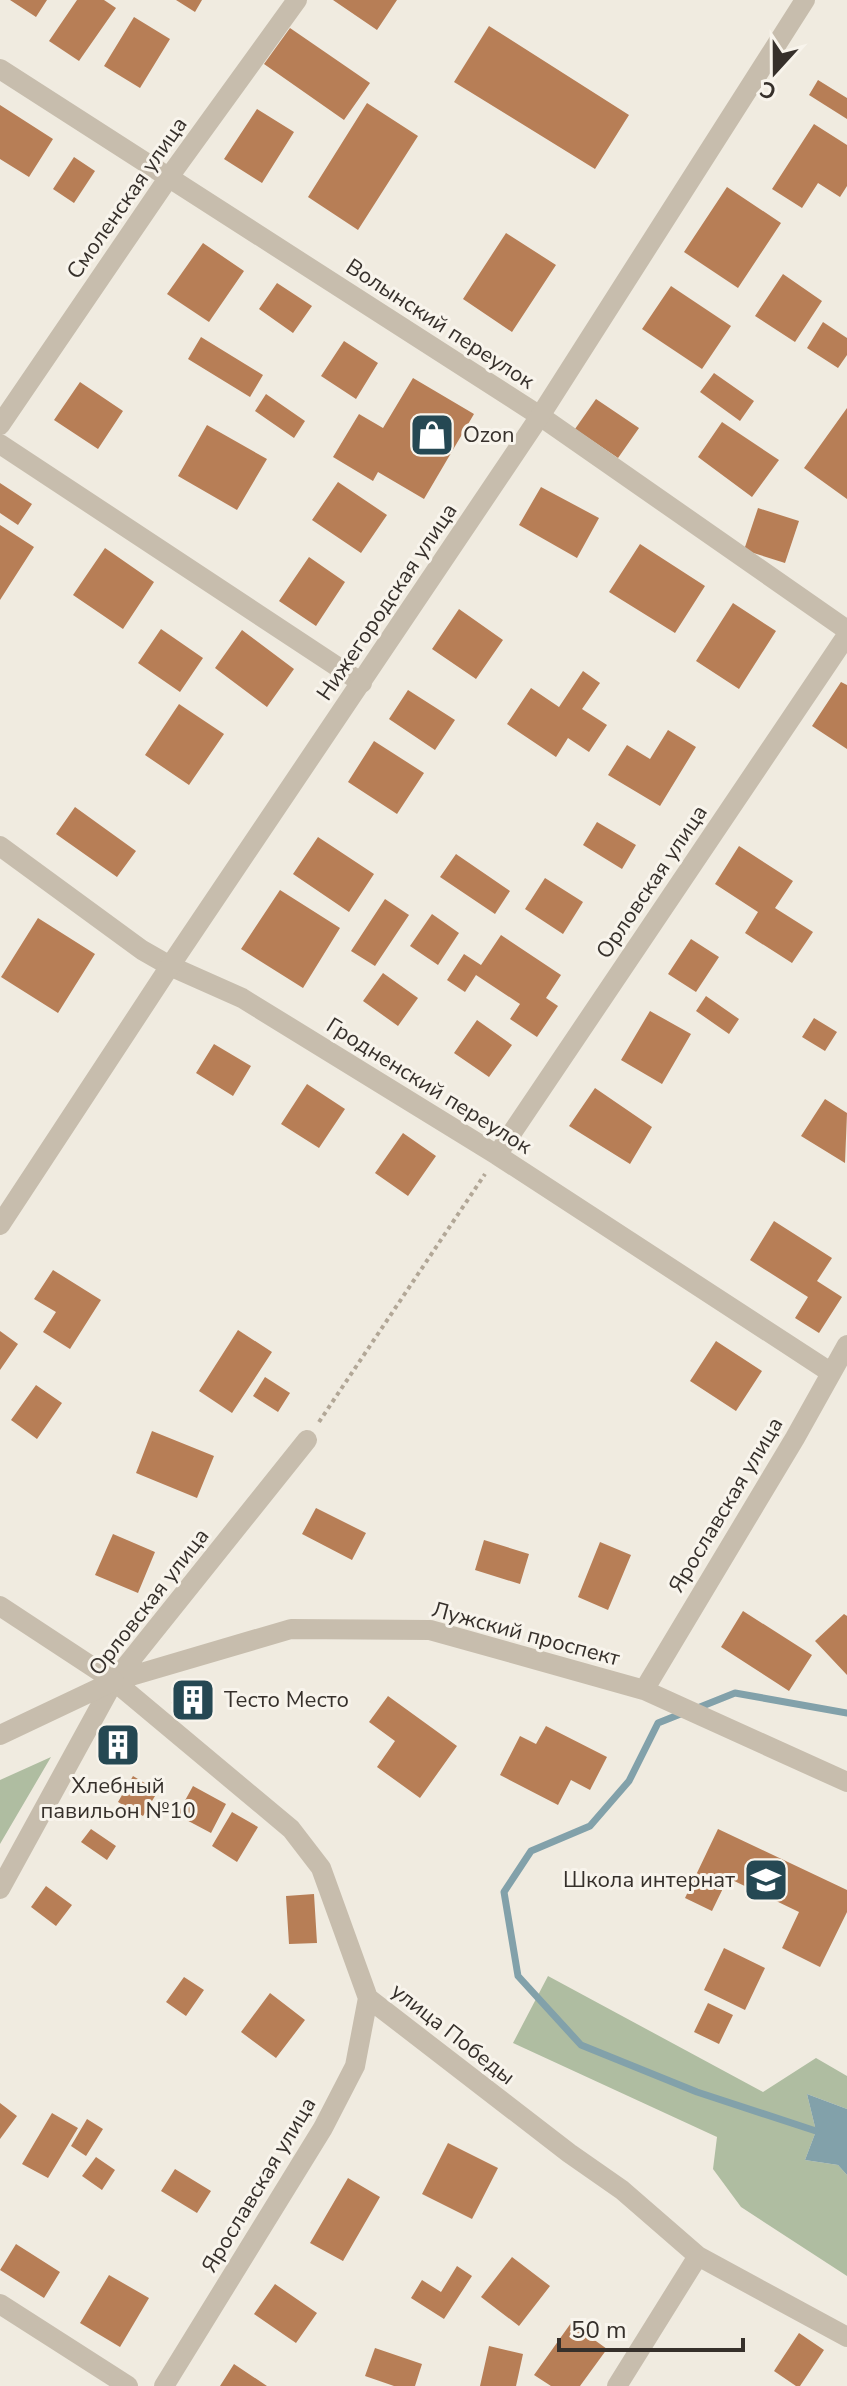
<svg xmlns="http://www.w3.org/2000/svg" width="847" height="2386" viewBox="0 0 847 2386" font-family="'Nunito Sans',sans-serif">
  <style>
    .green { fill: #afbda1 }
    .water { fill: #82a1aa }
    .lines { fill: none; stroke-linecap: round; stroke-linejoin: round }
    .stream { stroke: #82a1aa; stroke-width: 7 }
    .building { fill: #b77e56 }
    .path { stroke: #b2a797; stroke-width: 4; stroke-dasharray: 4 4; stroke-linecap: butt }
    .minor { stroke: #c7bdad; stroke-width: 20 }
    .tertiary { stroke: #c7bdad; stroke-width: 20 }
    .labels { text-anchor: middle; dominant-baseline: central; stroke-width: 6; stroke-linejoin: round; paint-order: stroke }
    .street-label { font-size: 22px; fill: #36302b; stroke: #f8f4ec }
    .poi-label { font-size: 22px; fill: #36302b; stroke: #f8f4ec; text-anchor: start }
  </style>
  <rect width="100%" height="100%" fill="#f0ebe0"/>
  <path class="green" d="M51,1757L0,1844V1780Z
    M548,1976L763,2092L816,2058L847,2076V2109L807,2094L816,2131L805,2160L838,2165L847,2175V2276L741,2207L713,2169L717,2137L513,2043Z"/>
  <path class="water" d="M807,2094L847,2109V2175L838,2165L805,2160L816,2131Z"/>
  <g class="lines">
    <path class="stream" d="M695,1709L735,1693L847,1713
      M683,1713L658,1723L629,1781L590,1826L531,1851L504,1892L518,1976L581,2045L697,2092L816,2131"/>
  </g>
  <path class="building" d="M10,0H47L36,17Z
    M77,0H104L116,8L79,61L49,41Z
    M176,0H202L195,12Z
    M333,0H397L377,30Z
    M134,17L170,39L140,88L104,66Z
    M489,26L629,115L595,169L454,82Z
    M290,28L370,83L344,120L264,64Z
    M818,80L847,98V119L809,95Z
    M367,103L418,136L358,230L308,197Z
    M0,105L53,139L29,177L0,159Z
    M257,109L294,132L262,183L224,159Z
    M814,124L847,145V186L840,197L818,183L802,208L772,189Z
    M74,157L95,171L74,203L53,189Z
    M727,187L781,223L738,288L684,252Z
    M506,233L556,265L512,332L463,299Z
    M203,243L244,271L209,322L167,294Z
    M783,274L822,301L795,342L755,316Z
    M277,283L312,306L293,333L259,309Z
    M671,286L731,326L702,369L642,329Z
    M823,322L847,338V355L838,368L807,348Z
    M201,337L263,375L250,397L188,359Z
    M344,341L378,363L356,399L321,376Z
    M714,373L754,401L740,421L700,392Z
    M413,378L474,414L424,499L378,472L373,481L333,457L359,414L383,428Z
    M80,382L123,411L98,449L54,420Z
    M266,394L305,421L294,438L255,411Z
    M596,399L639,428L618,458L575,429Z
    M847,408V499L804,468Z
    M722,422L779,460L752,497L698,457Z
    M207,425L267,459L237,510L178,476Z
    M338,482L387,515L361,553L312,520Z
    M0,483L32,504L18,525L0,513Z
    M541,487L599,518L577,558L519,525Z
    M758,508L799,521L785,563L744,550Z
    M0,525L34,547L0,600Z
    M640,544L705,586L675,633L609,592Z
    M105,548L154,582L123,629L73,595Z
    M309,557L345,582L316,626L279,601Z
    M733,603L776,631L739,689L696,661Z
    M459,609L503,640L476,679L432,649Z
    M161,629L203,658L180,692L138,663Z
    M242,630L294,669L267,707L215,668Z
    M583,671L600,683L582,709L607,725L589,752L568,738L556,757L507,724L531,688L559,707Z
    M841,682L847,685V749L812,726Z
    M408,690L455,720L435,750L389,719Z
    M179,704L224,734L189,785L145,755Z
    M668,730L696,747L660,806L608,775L627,745L650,759Z
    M374,741L424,773L397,814L348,782Z
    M75,807L136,851L117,877L56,834Z
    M597,822L636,845L622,869L583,845Z
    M318,837L374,874L349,912L293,874Z
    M739,846L793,881L775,908L813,932L792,963L745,933L758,912L715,884Z
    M456,854L510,891L495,914L440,877Z
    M545,878L583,902L563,934L525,909Z
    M280,890L340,928L303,988L241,949Z
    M385,899L409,915L375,966L351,951Z
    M432,914L459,933L438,965L410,946Z
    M38,918L95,954L58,1013L1,977Z
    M501,935L561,975L546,998L558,1006L537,1037L510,1019L520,1004L476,975L465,992L447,980L464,954L481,965Z
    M691,939L719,957L696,992L668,974Z
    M383,973L418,998L398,1026L363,1001Z
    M706,996L739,1019L729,1034L696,1011Z
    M650,1011L691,1034L662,1084L621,1060Z
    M814,1018L837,1032L825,1051L802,1037Z
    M477,1020L512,1045L489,1077L454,1053Z
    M214,1044L251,1066L233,1096L196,1073Z
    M307,1084L345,1109L319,1148L281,1124Z
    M595,1088L652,1127L630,1164L569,1126Z
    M825,1099L847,1113L845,1163L801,1136Z
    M403,1133L436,1156L408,1196L375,1173Z
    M774,1221L832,1258L817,1281L842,1297L819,1333L795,1318L808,1297L750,1260Z
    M53,1270L101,1300L70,1349L43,1332L56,1312L34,1299Z
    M238,1330L272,1352L232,1413L199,1391Z
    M0,1331L18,1344L0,1370Z
    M716,1341L762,1371L736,1411L690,1381Z
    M265,1377L290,1393L278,1412L253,1396Z
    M36,1385L62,1403L37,1439L11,1420Z
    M152,1431L214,1456L197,1498L136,1473Z
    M316,1508L366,1533L352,1560L302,1534Z
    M113,1534L155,1552L138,1593L95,1575Z
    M484,1540L529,1554L520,1584L475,1570Z
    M600,1542L631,1555L608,1610L578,1597Z
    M743,1611L812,1655L789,1691L721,1647Z
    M844,1614L847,1616V1675L815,1641Z
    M188,1679L214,1697L197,1721L171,1703Z
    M388,1696L457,1746L420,1798L377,1767L395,1741L369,1722Z
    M546,1726L607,1757L590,1790L571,1780L558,1805L500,1775L520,1736L536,1744Z
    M116,1731L130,1739L120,1759L105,1750Z
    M133,1776L158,1791L143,1816L118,1802Z
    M193,1786L226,1804L211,1833L177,1815Z
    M232,1812L258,1827L237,1862L212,1846Z
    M91,1829L116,1846L107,1860L81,1842Z
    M718,1829L847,1890V1912L820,1967L782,1948L799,1912L728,1878L712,1911L685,1898Z
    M46,1886L72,1905L56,1926L31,1907Z
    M314,1894L317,1943L289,1944L286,1896Z
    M724,1948L765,1968L745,2010L704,1990Z
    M184,1977L204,1990L186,2016L166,2002Z
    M270,1993L305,2020L276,2058L241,2032Z
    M708,2003L733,2015L719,2044L694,2032Z
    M0,2103L17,2116L0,2139Z
    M52,2113L78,2128L48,2178L22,2164Z
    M87,2119L103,2129L86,2156L71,2146Z
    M448,2143L498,2168L472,2219L422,2194Z
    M96,2157L115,2170L102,2190L82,2176Z
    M175,2169L211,2191L197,2213L161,2191Z
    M348,2178L380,2197L343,2261L310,2243Z
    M16,2244L60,2272L44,2298L0,2270Z
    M512,2257L550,2286L519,2326L481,2297Z
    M457,2266L472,2276L444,2319L411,2298L422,2280L441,2292Z
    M109,2275L149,2298L120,2347L80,2323Z
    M275,2284L317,2313L296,2343L254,2314Z
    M571,2323L607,2349L580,2386H551L534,2375Z
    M799,2333L824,2350L800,2386H796L774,2371Z
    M489,2346L523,2354L516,2386H480Z
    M375,2348L422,2364L415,2386H394L365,2376Z
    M234,2364L267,2386H220Z"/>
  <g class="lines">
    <path class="path" d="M319,1422L485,1174"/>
    <path class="minor" d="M0,69L540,416L847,630
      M0,425L169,177L297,0
      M0,444L362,683
      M0,846L142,950L170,966L242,998L497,1155L830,1372
      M497,1155L847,635
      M114,1681L291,1829L321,1868L368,1998L569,2153L622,2190L698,2256L847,2337
      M114,1681L291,1629L430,1630L644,1690L847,1782
      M644,1690L795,1438L847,1345
      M0,1889L114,1681L307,1440
      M0,2304L128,2386
      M164,2386L323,2128L355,2066L368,1998
      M617,2386L698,2256"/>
    <path class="tertiary" d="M0,1225L170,966L540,416L805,0
      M0,1606L114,1681
      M0,1735L114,1681"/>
  </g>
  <defs>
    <g id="shop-square" transform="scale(2.3)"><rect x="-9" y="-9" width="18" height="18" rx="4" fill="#254853" stroke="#f8f4ec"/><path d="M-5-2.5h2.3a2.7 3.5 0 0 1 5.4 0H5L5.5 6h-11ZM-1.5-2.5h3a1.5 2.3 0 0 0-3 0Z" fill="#fff"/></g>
    <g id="building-square" transform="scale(2.3)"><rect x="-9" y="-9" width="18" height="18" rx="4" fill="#254853" stroke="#f8f4ec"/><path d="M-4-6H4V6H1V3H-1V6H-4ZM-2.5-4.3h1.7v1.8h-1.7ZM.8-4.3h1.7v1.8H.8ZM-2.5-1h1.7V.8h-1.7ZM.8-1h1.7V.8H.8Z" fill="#fff"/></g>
    <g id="school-square" transform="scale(2.3)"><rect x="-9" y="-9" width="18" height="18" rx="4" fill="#254853" stroke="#f8f4ec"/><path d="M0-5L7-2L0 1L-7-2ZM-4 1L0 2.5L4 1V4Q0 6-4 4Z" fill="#fff"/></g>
  </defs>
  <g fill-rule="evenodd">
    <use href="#shop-square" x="432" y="435"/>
    <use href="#building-square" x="193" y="1700"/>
    <use href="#building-square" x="118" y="1745"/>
    <use href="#school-square" x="766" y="1880"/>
  </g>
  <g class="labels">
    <g class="street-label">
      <text transform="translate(127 198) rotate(-55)">Смоленская улица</text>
      <text transform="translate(440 324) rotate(33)">Волынский переулок</text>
      <text transform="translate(387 602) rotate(-56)">Нижегородская улица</text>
      <text transform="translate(652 882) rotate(-56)">Орловская улица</text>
      <text transform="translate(429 1086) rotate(32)">Гродненский переулок</text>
      <text transform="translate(726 1505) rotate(-59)">Ярославская улица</text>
      <text transform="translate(149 1602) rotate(-52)">Орловская улица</text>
      <text transform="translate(526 1634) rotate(15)">Лужский проспект</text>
      <text transform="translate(453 2034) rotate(38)">улица Победы</text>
      <text transform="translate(259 2185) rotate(-59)">Ярославская улица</text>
    </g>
    <g class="poi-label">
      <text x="463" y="435">Ozon</text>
      <text x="224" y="1700">Тесто Место</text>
      <text x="118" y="1786" text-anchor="middle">Хлебный<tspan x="118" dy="25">павильон №10</tspan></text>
      <text x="735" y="1880" text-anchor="end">Школа интернат</text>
    </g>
  </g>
  <g transform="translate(775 72) rotate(201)" stroke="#f8f4ec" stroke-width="6" paint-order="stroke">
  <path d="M0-6L14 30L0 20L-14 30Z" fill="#36302b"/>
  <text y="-12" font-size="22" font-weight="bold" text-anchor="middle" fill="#36302b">С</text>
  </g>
  <path d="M559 2338v12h184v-12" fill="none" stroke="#36302b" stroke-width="4"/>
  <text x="571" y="2338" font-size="24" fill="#36302b" stroke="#f8f4ec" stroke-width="6" paint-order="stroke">50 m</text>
</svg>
